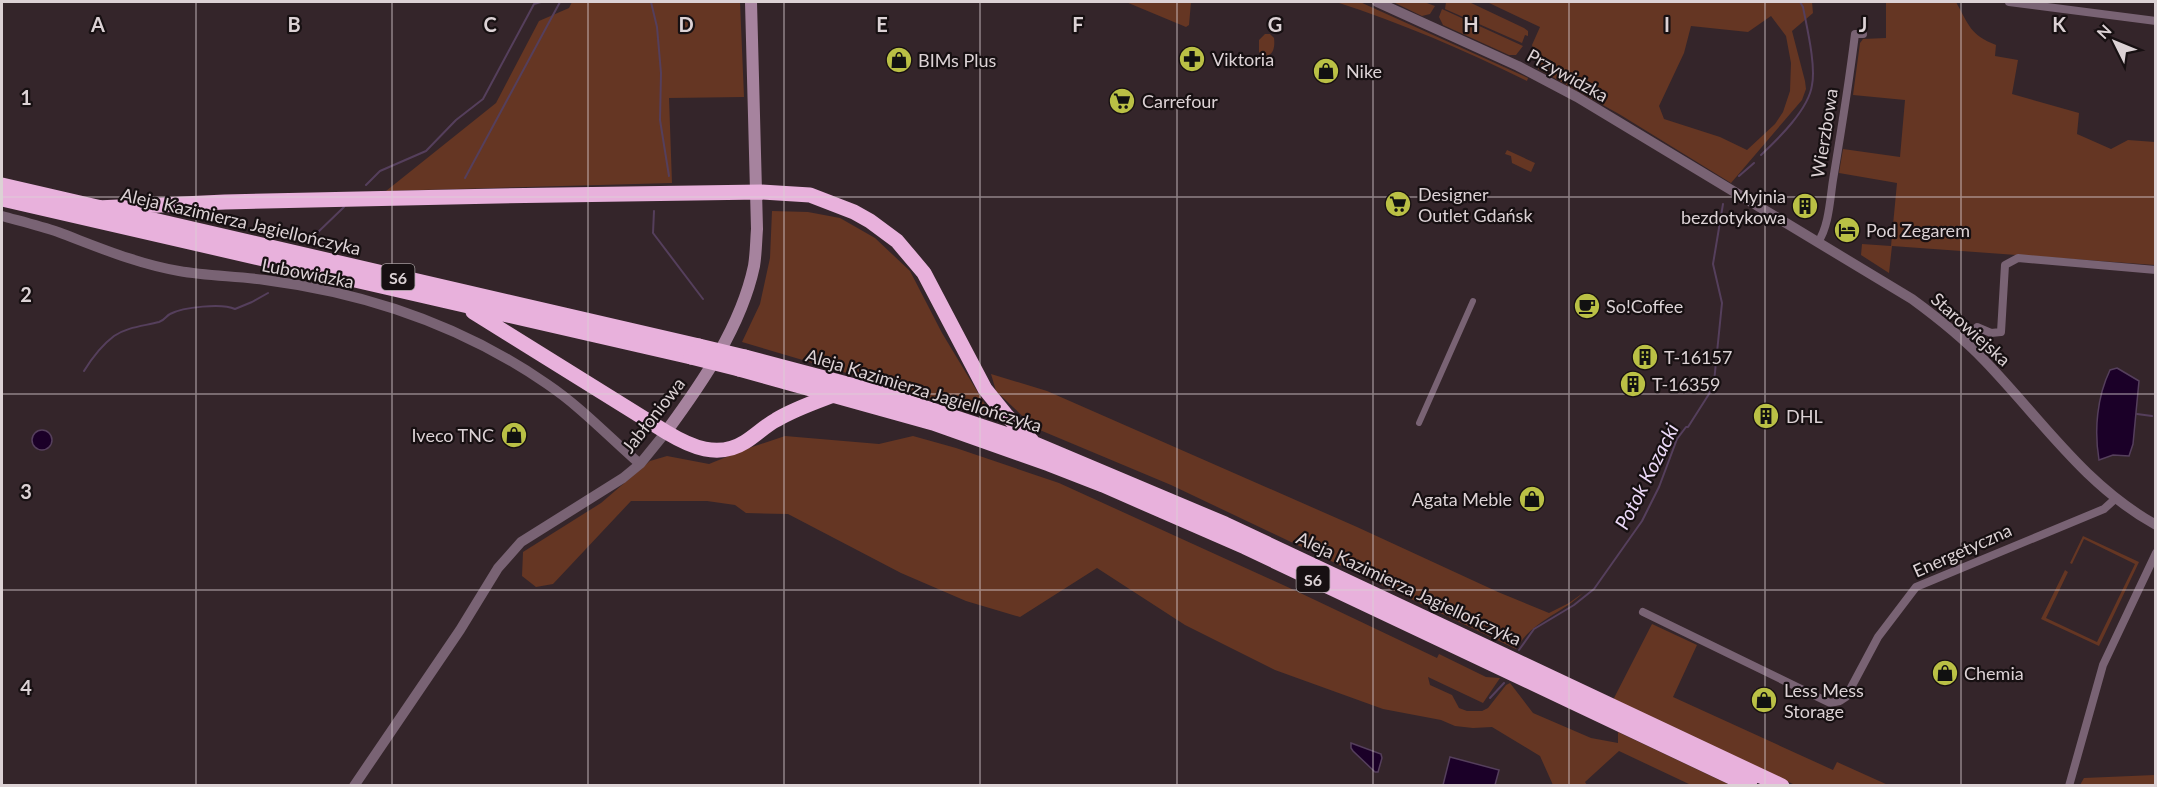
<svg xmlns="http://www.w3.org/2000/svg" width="2157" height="787" viewBox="0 0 2157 787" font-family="Lato,sans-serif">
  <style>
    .green { fill: #653623; fill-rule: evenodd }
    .water { fill: #1b0028; stroke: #553f5c; stroke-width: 1.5 }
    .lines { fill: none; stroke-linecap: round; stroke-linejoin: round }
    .stream { stroke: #553f5c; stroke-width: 2 }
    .pedestrian { stroke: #796374; stroke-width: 6 }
    .minor { stroke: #796374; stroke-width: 8 }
    .tertiary { stroke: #796374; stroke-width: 10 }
    .secondary { stroke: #a6839e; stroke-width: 12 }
    .motorway { stroke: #e8b1dc; stroke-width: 15 }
    .motorway-bridge { stroke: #e8b1dc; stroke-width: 15 }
    .grid { fill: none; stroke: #dcd2d5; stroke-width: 1.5; stroke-opacity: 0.55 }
    .labels { text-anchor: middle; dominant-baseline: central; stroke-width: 4.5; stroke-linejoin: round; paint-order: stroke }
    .shield { fill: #171012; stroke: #a1989a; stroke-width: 1.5 }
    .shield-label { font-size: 16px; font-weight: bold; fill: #dcd2d5 }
    .poi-label { font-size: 18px; fill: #dcd2d5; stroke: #171012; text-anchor: start }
    .street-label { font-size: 18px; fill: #dcd2d5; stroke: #171012 }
    .water-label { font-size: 20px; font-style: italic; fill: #ecd9f8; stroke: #171012 }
    .grid-label { font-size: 20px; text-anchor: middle; font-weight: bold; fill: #dcd2d5; stroke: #171012; stroke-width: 4.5; stroke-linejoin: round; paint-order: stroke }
  </style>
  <rect width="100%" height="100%" fill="#34252a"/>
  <path class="green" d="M572,2H740L744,97L669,98L672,183L386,191L496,103L539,21L569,8Z
    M1126,2H1191L1189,25L1186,27Z
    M1336,2H1360L1528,78L1527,81C1465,50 1401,23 1336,2Z
    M1393,2H1424L1435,6L1430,14L1422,16Z
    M1446,2H1469L1524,28L1528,31V36L1525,35L1522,43L1445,9Z
    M1487,2H1812L1813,13L1792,31L1805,81L1806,89L1802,100L1731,183L1619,114L1538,69L1539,65L1532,45L1540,27ZM1771,16L1786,36L1791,63L1790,91L1783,112L1775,124L1747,150L1720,137L1664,119L1659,106L1684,53L1691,26L1748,32Z
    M1886,2H1956C1969,25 1970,35 1996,45L1995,56L2018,60L2012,94L2079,113L2077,134L2111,149L2128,140L2155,142V265L1892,246L1889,273L1861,255L1862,244L1891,246L1897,183L1839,173L1843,149L1900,157L1905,100L1853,95L1860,43L1863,39L1886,38Z
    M1442,9L1523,46L1516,55H1509L1443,25L1439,17Z
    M1265,34H1270L1274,38C1275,46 1274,55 1265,57L1259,52V40Z
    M1507,150L1535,163L1531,172L1512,163L1511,156L1505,154Z
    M772,211L808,212L840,218L875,238L910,271L942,333L992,416L742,342L760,304L770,258Z
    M991,374L1047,391L1357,527L1498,592L1549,613L1569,603L1583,593C1560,615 1533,620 1516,649L1171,485L1035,428L996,391Z
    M785,436L879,444L913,436L956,448L1059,483L1294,590L1437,658L1439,654L1486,677L1500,678L1483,703L1428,677L1430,685L1452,695L1459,708L1467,711H1482L1488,708L1506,685L1510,683L1533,713L1591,738L1618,743V732L1730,785H1691L1619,751L1585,782L1587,785H1553L1540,756L1492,727L1473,728L1455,726L1441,720L1383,709L1275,670L1185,625L1097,568L1020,617L966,601L901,573L788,514L746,513L735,505L707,501H631L553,584L536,587L522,576L523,552L601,503L650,461L667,456L709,464L746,449Z
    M2083,536L2139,562L2099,646L2041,619L2065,570L2068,572L2046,618L2097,642L2135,564L2084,539L2072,564L2070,563Z
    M1652,624L1697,645L1673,697L1833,770L1837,762L1888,785H1795L1613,700Z
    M2155,775V785H2080L2084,778Z"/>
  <path class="water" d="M2117,368L2139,381L2133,444L2129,456L2113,455L2099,460C2094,430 2097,397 2110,370Z
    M32 440a10 10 0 1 1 20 0a10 10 0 1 1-20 0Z
    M1351,743L1381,754L1382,758L1378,772H1375L1353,751L1351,748Z
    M1450,757L1499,770L1495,785H1443Z"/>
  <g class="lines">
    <path class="stream" d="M651,2L657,27L661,73L660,120L669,176
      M1761,155C1778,139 1809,109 1812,85C1816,65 1807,28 1803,7L1800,2
      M1739,176L1754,163
      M465,178L560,2
      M366,185L380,171L426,151L456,120L483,99L534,4L541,2
      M654,211L653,233L703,299
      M315,235L344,207
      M84,371C92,358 102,345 114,336C127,327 144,326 159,322C165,320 166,316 170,314C183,307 222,303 235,309L252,302L268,293
      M2137,414L2152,416
      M1519,650L1534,629L1574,605L1594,589L1642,521L1659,487L1677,439L1686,427H1688L1709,394L1714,382L1722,303L1713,264L1723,204
      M1490,698L1504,683"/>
    <path class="pedestrian" d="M1419,423L1473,301"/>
    <path class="minor" d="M2009,2L2156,21
      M1818,242C1829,226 1830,199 1833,180C1841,132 1849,83 1855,34H1863
      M1966,342L1977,327L1991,333L2001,332L2005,265L2018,258L2156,270
      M1643,612L1830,703L1840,701L1846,697L1878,637L1916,587L2104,509L2115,499
      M2069,786L2103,665L2156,553"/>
    <path class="tertiary" d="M1377,2L1518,66L1577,97L1912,299C1938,318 1963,338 1985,361C2041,419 2084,485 2156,525
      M2,216C20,221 40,226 58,232C98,247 137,264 179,271C207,276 236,276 265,280C366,293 463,326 547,384C581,407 609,437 640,464
      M354,786L460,630L498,568L521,542L623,478L640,464L666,432"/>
    <path class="secondary" d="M666,432C702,383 741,327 754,266C756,254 756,242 757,229L751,2"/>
    <path class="motorway" d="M2,185L699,346
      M2,199L691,357
      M97,208L225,202L498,196L761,192L810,195L854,212L870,221L897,241L924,273L985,389L1006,415L1032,441
      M473,312L666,432C691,447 718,459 745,442C756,435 765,426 776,420C794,409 815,402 836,394
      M745,357L881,393L1035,444L1225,524L1782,786
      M739,369L933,423L1049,464L1103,485L1245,547L1750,786"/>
    <path class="motorway-bridge" d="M699,346L745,357
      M691,357L739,369"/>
  </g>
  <path class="grid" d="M196,2V786M392,2V786M588,2V786M784,2V786M980,2V786M1177,2V786M1373,2V786M1569,2V786M1765,2V786M1961,2V786M2,197H2156M2,394H2156M2,590H2156"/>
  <defs>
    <g id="pharmacy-disc" transform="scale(1.35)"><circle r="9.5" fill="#bac045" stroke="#171012"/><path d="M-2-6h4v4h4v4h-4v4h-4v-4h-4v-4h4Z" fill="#111"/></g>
    <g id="shop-disc" transform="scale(1.35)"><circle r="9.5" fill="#bac045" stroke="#171012"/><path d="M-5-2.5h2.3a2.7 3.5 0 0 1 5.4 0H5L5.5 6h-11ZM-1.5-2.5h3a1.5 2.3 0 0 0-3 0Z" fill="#111"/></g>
    <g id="supermarket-disc" transform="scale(1.35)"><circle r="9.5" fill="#bac045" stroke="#171012"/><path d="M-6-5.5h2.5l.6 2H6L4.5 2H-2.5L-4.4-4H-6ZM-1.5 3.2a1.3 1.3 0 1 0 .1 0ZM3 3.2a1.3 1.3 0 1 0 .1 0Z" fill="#111"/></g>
    <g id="building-disc" transform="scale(1.35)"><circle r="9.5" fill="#bac045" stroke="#171012"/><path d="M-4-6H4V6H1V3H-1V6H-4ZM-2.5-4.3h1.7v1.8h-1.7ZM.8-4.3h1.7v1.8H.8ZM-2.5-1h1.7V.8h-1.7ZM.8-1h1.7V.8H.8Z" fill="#111"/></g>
    <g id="hotel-disc" transform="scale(1.35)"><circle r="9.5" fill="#bac045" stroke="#171012"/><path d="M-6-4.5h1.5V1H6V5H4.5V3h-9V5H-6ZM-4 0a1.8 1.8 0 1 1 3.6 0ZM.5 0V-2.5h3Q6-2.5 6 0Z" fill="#111"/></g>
    <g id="cafe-disc" transform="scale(1.35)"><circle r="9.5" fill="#bac045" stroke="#171012"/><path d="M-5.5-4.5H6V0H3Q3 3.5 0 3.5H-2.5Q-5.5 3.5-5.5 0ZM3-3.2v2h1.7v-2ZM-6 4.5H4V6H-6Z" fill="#111"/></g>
  </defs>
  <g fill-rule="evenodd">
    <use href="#pharmacy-disc" x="1192" y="59"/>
    <use href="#shop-disc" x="899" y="60"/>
    <use href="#shop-disc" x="1326" y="71"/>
    <use href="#supermarket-disc" x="1122" y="101"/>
    <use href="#supermarket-disc" x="1398" y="204"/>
    <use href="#building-disc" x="1805" y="206"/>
    <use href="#hotel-disc" x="1847" y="230"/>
    <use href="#cafe-disc" x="1587" y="306"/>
    <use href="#building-disc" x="1645" y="357"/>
    <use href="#building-disc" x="1633" y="384"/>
    <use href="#building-disc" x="1766" y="416"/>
    <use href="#shop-disc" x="514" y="435"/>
    <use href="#shop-disc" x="1532" y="499"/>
    <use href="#shop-disc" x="1945" y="673"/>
    <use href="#shop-disc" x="1764" y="700"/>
  </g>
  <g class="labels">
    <g class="shield">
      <rect x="381.5" y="264" width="33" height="26" rx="4.5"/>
      <rect x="1296.5" y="566" width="33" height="26" rx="4.5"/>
    </g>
    <g class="shield-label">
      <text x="398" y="277">S6</text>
      <text x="1313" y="579">S6</text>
    </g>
    <g class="poi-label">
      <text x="1212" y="59">Viktoria</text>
      <text x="918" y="60">BIMs Plus</text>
      <text x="1346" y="71">Nike</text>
      <text x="1142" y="101">Carrefour</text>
      <text x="1418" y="194">Designer<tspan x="1418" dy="21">Outlet Gdańsk</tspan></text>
      <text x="1786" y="196" text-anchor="end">Myjnia<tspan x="1786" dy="21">bezdotykowa</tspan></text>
      <text x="1866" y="230">Pod Zegarem</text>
      <text x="1606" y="306">So!Coffee</text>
      <text x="1664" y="357">T-16157</text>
      <text x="1652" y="384">T-16359</text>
      <text x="1786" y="416">DHL</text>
      <text x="494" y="435" text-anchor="end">Iveco TNC</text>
      <text x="1512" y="499" text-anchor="end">Agata Meble</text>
      <text x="1964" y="673">Chemia</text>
      <text x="1784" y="690">Less Mess<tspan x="1784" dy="21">Storage</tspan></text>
    </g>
    <g class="street-label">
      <text transform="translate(1568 75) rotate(29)">Przywidzka</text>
      <text transform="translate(1824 133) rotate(-81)">Wierzbowa</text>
      <text transform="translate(241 221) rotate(13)">Aleja Kazimierza Jagiellończyka</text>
      <text transform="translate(308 273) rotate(11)">Lubowidzka</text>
      <text transform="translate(1971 329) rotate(42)">Starowiejska</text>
      <text transform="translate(924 390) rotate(17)">Aleja Kazimierza Jagiellończyka</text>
      <text transform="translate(653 415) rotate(-52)">Jabłoniowa</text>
      <text transform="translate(1962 550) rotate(-24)">Energetyczna</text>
      <text transform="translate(1409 588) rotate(25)">Aleja Kazimierza Jagiellończyka</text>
    </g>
    <g class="water-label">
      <text transform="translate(1646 476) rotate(-63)">Potok Kozacki</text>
    </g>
  </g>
  <g class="grid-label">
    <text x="98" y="32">A</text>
    <text x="294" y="32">B</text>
    <text x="490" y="32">C</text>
    <text x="686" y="32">D</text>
    <text x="882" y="32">E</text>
    <text x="1078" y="32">F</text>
    <text x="1275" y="32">G</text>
    <text x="1471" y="32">H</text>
    <text x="1667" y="32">I</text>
    <text x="1863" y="32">J</text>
    <text x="2059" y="32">K</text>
    <text x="26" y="105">1</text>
    <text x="26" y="302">2</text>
    <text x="26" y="499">3</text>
    <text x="26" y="695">4</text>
  </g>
  <rect width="2157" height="787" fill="none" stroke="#dcd2d5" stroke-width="6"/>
  <g transform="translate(2115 42) rotate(313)" stroke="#171012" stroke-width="4.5" paint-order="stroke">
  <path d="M0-4.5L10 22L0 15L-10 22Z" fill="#dcd2d5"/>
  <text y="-9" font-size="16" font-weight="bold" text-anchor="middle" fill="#dcd2d5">N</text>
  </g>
</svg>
